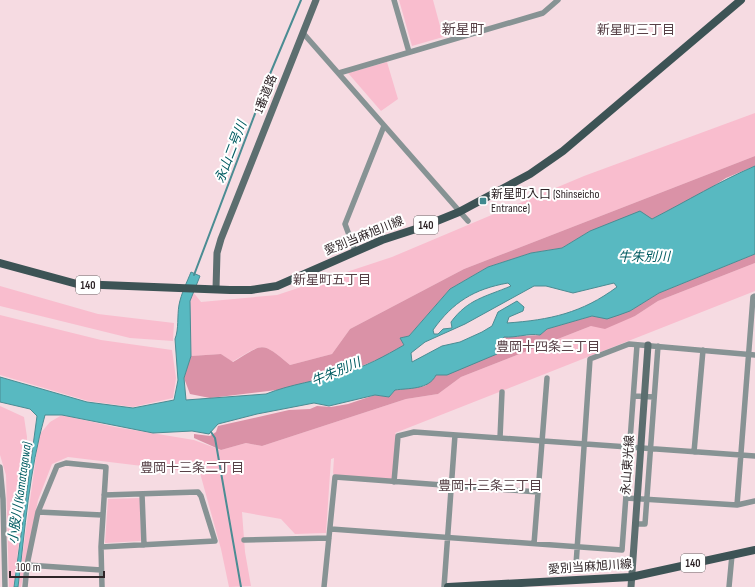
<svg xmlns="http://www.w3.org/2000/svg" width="755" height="587" viewBox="0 0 755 587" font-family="'Sofia Sans Condensed','Noto Sans JP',sans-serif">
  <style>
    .green { fill: #f9bdce }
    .forest { fill: #da92a7 }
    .water { fill: #58b9c1; stroke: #4b8c93; fill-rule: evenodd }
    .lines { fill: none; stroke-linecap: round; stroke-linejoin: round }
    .stream { stroke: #4b8c93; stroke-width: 2 }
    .street { stroke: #879394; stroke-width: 5.5 }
    .secondary { stroke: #5c6e6f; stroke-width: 7 }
    .primary { stroke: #3d5355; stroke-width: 8 }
    .poi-dot { fill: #41898f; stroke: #fff; stroke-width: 1.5 }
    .labels { text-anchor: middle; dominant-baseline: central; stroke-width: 4; stroke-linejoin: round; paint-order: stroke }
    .shield { fill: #fff; stroke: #6d6668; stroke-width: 1 }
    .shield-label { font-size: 11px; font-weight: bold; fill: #2e2427 }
    .street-label { font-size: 12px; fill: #2e2427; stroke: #fff }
    .poi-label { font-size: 12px; fill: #2e2427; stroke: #fff; text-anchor: start }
    .neighbourhood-label { font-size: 13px; fill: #574147; stroke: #fff }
    .water-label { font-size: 13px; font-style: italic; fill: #005b61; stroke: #fff }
    .quarter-label { font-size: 14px; fill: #574147; stroke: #fff }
  </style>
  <rect width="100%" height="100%" fill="#f6dbe2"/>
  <path class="green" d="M399,0H433L443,37L412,46Z
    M387,62L398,99L381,111L348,73Z
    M755,113V156L464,269L350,329L332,354L290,365C261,341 264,343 232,362L221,354L191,356C190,335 185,312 193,292L201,302L277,295L392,257L584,176Z
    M755,263V291L395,433L398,436L394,482L335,477L333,473L334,458L331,459L326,533L295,534L281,519L242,512L245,552L251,586L229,587L221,549L200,473L68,457L52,464L38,500L21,587H18L39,435L50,422L62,415L115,427L194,440L221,450L246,443L262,446L406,399L438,394L461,377L591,326L635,316L658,301Z
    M0,286L98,314L174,323L173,341L130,338L0,306Z
    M0,315L101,340L172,350L176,378L173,398L133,407L88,401L0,375Z
    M0,406L24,417L27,437L21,522L14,587H9L6,475L0,455Z
    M140,498L141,541L105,543L108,499Z"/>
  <path class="forest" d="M755,156V166L726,178L698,196L652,219L590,231L562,248L531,253L488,267L450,289L409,336L400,338L404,345L384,357L344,373L277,390L210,398L190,394L184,378L191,356L221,354L233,362C264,343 261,341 290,365L332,354L350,329L464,269Z
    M755,254V263L658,301L635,316L605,329L591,326L461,377L438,394L406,399L262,446L246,443L221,450L194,438V434L210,436L216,432L218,426L289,410L310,409L317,406L331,407L348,404L375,395L389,397L395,390L425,386L436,375L497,354L495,349L504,337L540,335L547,329L592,316L599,317L630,311L659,293Z"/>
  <path class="water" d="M755,166V254L659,293L630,311L619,315L607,319L592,316L547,329L540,335C528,333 516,338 504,337L495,349L497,354L447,375H436C429,390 408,388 395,390L389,397L375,395L329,406L314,403L257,414L218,424L209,434L192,431L153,433L62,415H45C29,471 25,530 18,587H14L37,416L30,409L0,402V377L87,402L133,408L174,400L178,380L175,339C179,329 177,316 179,305C181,294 187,282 191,272L200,276L190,301L191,356L184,378L186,400L266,394C291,384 318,381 343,373C365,367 385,356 404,345L400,338L409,336L450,289L488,267L531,253L562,248L590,231L640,211L652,219C687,201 720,181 755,166ZM508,283L511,286C485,297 468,299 451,322L452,328L443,329L438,334H434L433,330C453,302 474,289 508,283ZM614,283L617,287C582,313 550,320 507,323L509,317L523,311L524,307L517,301L498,312L492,326L482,332L460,342L442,346L412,362L411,353L425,342L465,324L534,286H546L573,293Z"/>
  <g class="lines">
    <path class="stream" d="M194,275L270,74L301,0
      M211,432L215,438L241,587"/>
    <path class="street" d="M394,0L409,52
      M303,33L468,221
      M339,73L543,13L558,0
      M355,251L345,224L384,126
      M634,396L654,397
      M500,438L502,392
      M694,452L703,350
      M0,467L3,499L5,587
      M394,482L398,436L414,432L755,456
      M142,494L144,545
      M626,498L737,505L755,501
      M737,505L753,297L755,296
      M38,512L102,515
      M635,524H645L658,346
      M331,529L622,550L637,345
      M244,540L329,538
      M534,544L547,378
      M101,547L215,541L201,496L198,492L104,495
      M27,565L101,570
      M576,565L590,359L629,344L755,355
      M25,587L27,565L38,512L57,466L66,463L106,467L101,547L102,587
      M324,587L335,477L538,492
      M444,587L455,435
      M729,587L732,555"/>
    <path class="secondary" d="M216,289L217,253L221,239L316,0
      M631,587L648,345"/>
    <path class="primary" d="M0,263L77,284L230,290H251L277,286L382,240L422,227L459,212L530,174L563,151L741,0
      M448,587L631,577L755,550"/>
  </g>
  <rect class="poi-dot" x="479" y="197" width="8" height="8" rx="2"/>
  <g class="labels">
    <g class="shield">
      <rect x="414" y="216" width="24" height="18" rx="3"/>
      <rect x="76" y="276" width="24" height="18" rx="3"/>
      <rect x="681" y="554" width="24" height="18" rx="3"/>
    </g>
    <g class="shield-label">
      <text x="426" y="225">140</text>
      <text x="88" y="285">140</text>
      <text x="693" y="563">140</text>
    </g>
    <g class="street-label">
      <text transform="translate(266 94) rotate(-68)">1番道路</text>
      <text transform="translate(364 236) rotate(-22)">愛別当麻旭川線</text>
      <text transform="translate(628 465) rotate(-86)">永山東光線</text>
      <text transform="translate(590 567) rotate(-4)">愛別当麻旭川線</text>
    </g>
    <g class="poi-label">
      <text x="491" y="194">新星町入口 (Shinseicho<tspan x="491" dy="14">Entrance)</tspan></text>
    </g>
    <g class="neighbourhood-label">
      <text x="636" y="30">新星町三丁目</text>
      <text x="332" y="280">新星町五丁目</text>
      <text x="548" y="347">豊岡十四条三丁目</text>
      <text x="192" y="468">豊岡十三条二丁目</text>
      <text x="490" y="486">豊岡十三条三丁目</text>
    </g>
    <g class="water-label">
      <text transform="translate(231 152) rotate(-69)">永山二号川</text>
      <text x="644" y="257">牛朱別川</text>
      <text transform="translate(336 372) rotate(-23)">牛朱別川</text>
      <text transform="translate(20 493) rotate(-82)">小股川 (Komatagawa)</text>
    </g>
    <g class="quarter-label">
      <text x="463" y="29">新星町</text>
    </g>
  </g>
  <path d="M10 571v6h94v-6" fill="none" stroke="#2e2427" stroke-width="2"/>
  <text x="16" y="571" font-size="12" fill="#2e2427" stroke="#ffffff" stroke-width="3" paint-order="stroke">100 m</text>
</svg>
